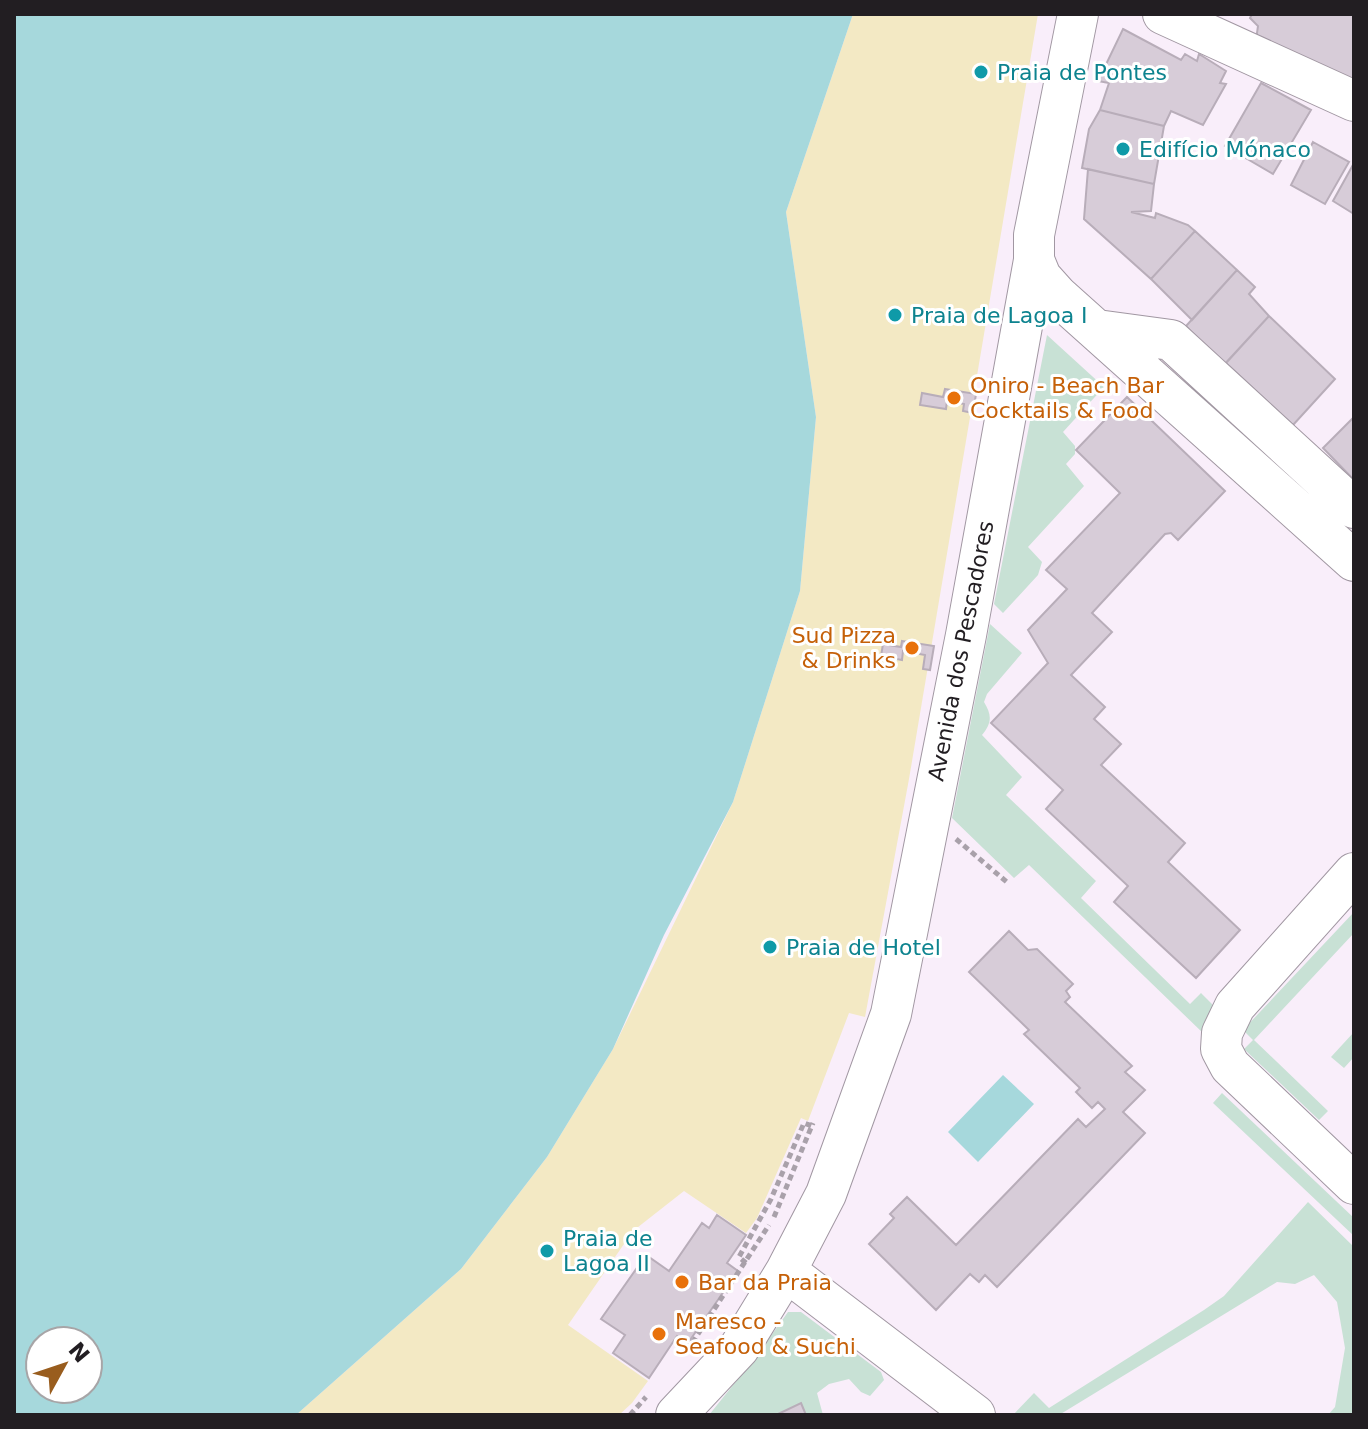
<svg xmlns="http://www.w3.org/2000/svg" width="1368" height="1429" viewBox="0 0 1368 1429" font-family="'DejaVu Sans',sans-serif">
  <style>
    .green { fill: #c8e1d5 }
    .sand { fill: #f3e9c4 }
    .water { fill: #a6d8dc; fill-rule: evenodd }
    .building { fill: #d7ccd8; stroke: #b8adb9; stroke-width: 2 }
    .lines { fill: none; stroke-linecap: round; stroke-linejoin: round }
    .minor-casing { stroke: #a197a2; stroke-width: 42 }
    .path { stroke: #a9a1aa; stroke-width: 5; stroke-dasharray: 6 4; stroke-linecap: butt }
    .minor { stroke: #fff; stroke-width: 40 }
    .culture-dot { fill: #0f9aa8; stroke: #fff; stroke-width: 3 }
    .food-dot { fill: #e8710a; stroke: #fff; stroke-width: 3 }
    .labels { text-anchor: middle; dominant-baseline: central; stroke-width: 6; stroke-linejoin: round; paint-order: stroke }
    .culture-label { font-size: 22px; fill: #0d838f; stroke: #fff; text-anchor: start }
    .food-label { font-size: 22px; fill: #c56008; stroke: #fff; text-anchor: start }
    .street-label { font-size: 22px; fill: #221e22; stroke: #fff }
  </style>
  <rect width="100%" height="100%" fill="#f9eefa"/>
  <path class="green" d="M1047,335L1104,387L1063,432L1075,446V454L1066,464L1084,486L1028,547L1042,562L1038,575L1003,613L994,604Z
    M990,624L1022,653L987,694L984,702C992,715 992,723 982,735L1022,777L1006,795L1096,881L1081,898L1190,1004L1201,993L1216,1008L1204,1034L1029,865L1014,878L952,818Z
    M1354,912V933L1254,1040L1328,1111L1319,1120L1244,1049L1253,1040L1243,1030Z
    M1354,1032V1057L1344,1068L1331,1057Z
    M1222,1093L1354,1218V1236L1213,1103Z
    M1308,1202L1354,1247V1415H1328L1335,1407L1345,1348L1337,1302L1314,1275L1295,1284L1277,1282L1059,1415H1013L1034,1393L1049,1408L1204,1310L1224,1296Z
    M788,1312H801L881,1372L884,1380L870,1396L861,1392L849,1379L829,1384L817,1393L823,1415H806L800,1404L776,1415H709L754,1359Z"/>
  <path class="sand" d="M853,14H1038L909,779L865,1017L849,1013L808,1121L801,1118L757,1218L746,1233L684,1191L633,1231L568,1325L648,1381L632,1403L619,1415H296L461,1269L547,1157L613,1049L733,802L800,591L816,417L786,212Z"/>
  <path class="water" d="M14,14H853L786,212L816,417L800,591L733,802L664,935L613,1049L547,1157L461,1269L296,1415H14ZM40,1341H88V1389H40Z
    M1003,1075L1034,1104L978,1162L948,1132Z"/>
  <path class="building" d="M1252,14H1354V80L1256,40L1258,26L1250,18Z
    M1123,29L1181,60L1185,54L1197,61L1199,54L1226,71L1220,83L1226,84L1203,125L1171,111L1164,126L1100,110L1109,83L1098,81Z
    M1261,83L1311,110L1273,174L1225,146Z
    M1100,110L1164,126L1154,184L1082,168L1089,129Z
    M1313,142L1349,162L1325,204L1291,185Z
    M1354,163V214L1333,201Z
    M1088,169L1154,184L1151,211L1131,212L1155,218L1156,213L1188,225L1195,231L1151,279L1084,219Z
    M1195,231L1237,270L1192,320L1151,279Z
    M1237,270L1255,287L1249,294L1269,316L1222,367L1186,326Z
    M1269,316L1335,379L1293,425L1226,363Z
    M945,389L976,394L973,413L963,411L964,404L947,401L946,409L920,405L922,393L943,397Z
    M1127,397L1225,491L1178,540L1171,533L1165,534L1092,613L1112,632L1071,675L1105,707L1094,719L1121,744L1101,765L1185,843L1168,862L1240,930L1196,978L1114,902L1128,886L1046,809L1063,790L991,723L1048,663L1028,630L1067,589L1046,570L1120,493L1076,450Z
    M1354,417V480L1323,448Z
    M902,641L934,646L930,670L923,669L925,655L903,651L902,660L881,656L883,644L901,647Z
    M1009,931L1028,950L1037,949L1073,984L1066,991L1070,997L1065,1002L1132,1066L1125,1072L1145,1090L1123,1112L1145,1133L997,1287L985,1275L979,1282L970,1274L936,1310L869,1244L894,1218L890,1214L907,1197L956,1245L1078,1119L1086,1127L1105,1109L1098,1102L1092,1108L1076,1092L1080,1088L1024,1034L1029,1030L969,972Z
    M717,1215L746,1235L727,1263L738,1271L688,1343L677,1336L649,1378L613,1353L625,1335L601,1319L646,1255L669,1271L702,1223L709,1228Z
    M801,1403L806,1415H776Z"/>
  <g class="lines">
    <g class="minor-casing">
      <path id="minor" d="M1163,14L1354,101
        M1034,260L1041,277L1058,296L1354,561
        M1097,330L1171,340L1354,508
        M1354,873L1235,1006L1222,1033L1221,1049L1230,1066L1354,1184
        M786,1271L975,1415
        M676,1415L739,1348L786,1271L826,1194L891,1014L966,635L1034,260V235L1078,14"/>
    </g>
    <path class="path" d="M956,839L1008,883
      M774,1217L813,1123
      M746,1263L739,1257L771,1199L804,1123L812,1126
      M687,1351L769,1225
      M630,1415L646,1397"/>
    <use href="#minor" class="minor"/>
  </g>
  <g class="culture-dot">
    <circle cx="981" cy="72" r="8"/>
    <circle cx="1123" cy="149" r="8"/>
    <circle cx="895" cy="315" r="8"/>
    <circle cx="770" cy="947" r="8"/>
    <circle cx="547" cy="1251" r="8"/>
  </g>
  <g class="food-dot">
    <circle cx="954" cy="398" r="8"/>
    <circle cx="912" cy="648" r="8"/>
    <circle cx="682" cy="1282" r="8"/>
    <circle cx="659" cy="1334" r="8"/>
  </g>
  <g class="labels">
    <g class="culture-label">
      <text x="997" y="72">Praia de Pontes</text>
      <text x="1139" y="149">Edifício Mónaco</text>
      <text x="911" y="315">Praia de Lagoa I</text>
      <text x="786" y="947">Praia de Hotel</text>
      <text x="563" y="1238">Praia de<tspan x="563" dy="25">Lagoa II</tspan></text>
    </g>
    <g class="food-label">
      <text x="970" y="385">Oniro - Beach Bar<tspan x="970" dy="25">Cocktails &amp; Food</tspan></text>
      <text x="896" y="635" text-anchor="end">Sud Pizza<tspan x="896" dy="25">&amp; Drinks</tspan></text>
      <text x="698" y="1282">Bar da Praia</text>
      <text x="675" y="1321">Maresco -<tspan x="675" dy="25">Seafood &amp; Suchi</tspan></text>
    </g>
    <g class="street-label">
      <text transform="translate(961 651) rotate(-79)">Avenida dos Pescadores</text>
    </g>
  </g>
  <rect width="1368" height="1429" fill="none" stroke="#221e22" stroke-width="32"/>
  <g transform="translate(64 1365) rotate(50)"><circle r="38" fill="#ffffff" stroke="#a7a5a7" stroke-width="2"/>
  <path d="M0-6L14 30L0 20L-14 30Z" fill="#995d1e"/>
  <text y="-12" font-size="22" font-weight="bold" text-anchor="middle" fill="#221e22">N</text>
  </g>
</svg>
